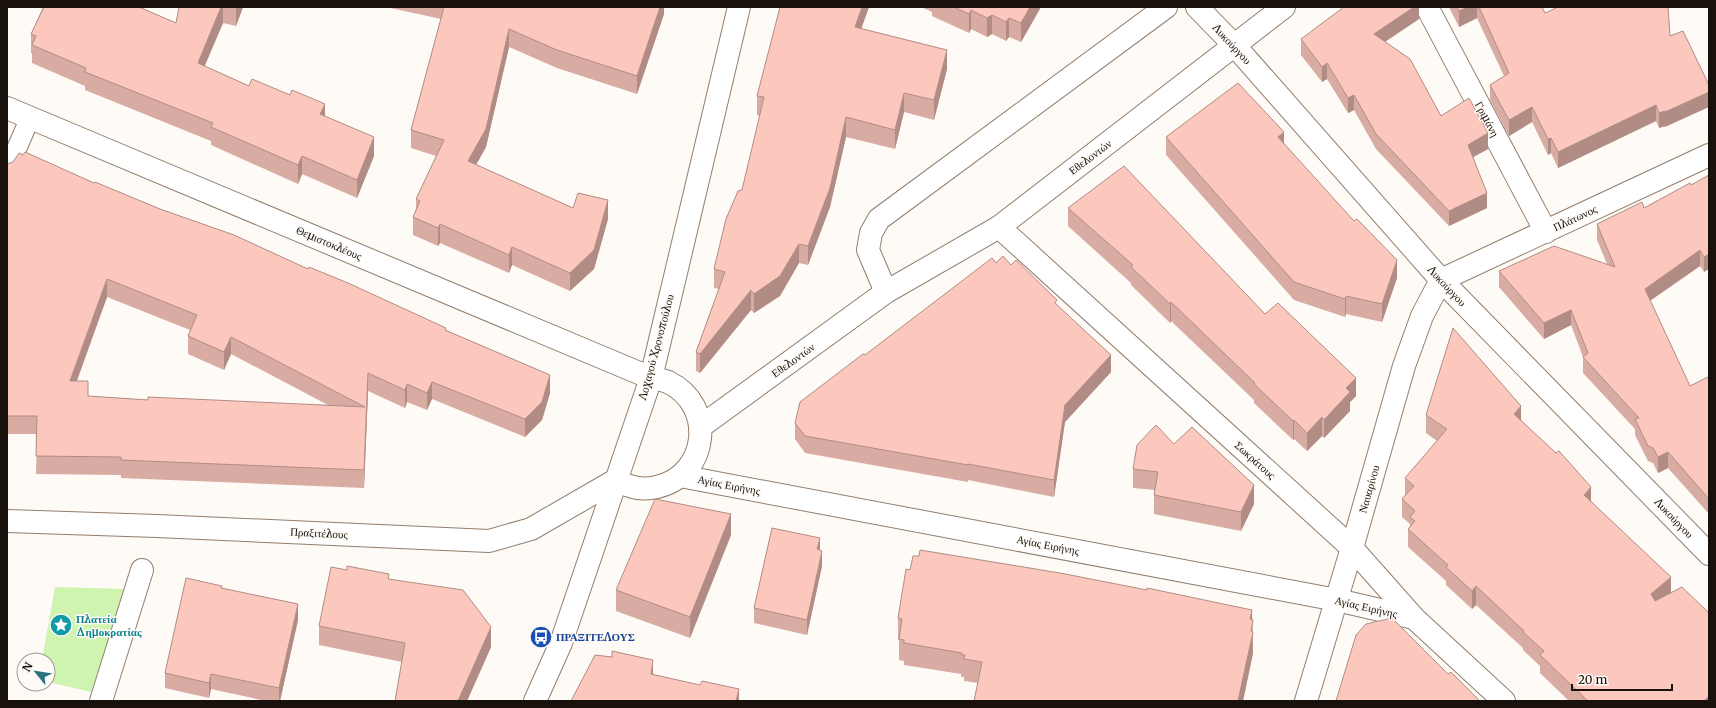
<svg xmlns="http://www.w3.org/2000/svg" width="1716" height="708" viewBox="0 0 1716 708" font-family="Merriweather,serif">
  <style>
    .green { fill: #cef4af }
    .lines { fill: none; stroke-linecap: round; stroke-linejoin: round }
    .lane-casing { stroke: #927e6e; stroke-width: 21 }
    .street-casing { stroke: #927e6e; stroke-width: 24 }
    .secondary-casing { stroke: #927e6e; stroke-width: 24 }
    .lane { stroke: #fff; stroke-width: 19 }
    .street { stroke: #fff; stroke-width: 22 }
    .secondary { stroke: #fff; stroke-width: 22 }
    .wall { fill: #d9aca3; fill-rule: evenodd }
    .shaded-wall { fill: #b08c85 }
    .building { fill: #fcc8be; stroke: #b08c85; fill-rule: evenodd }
    .labels { text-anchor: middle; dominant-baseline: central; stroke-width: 3; stroke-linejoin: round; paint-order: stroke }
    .street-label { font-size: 11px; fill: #19120c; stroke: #fefaf6 }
    .culture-label { font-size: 11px; font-weight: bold; fill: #0d838f; stroke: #fefaf6; text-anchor: start }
    .transit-label { font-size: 11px; font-weight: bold; fill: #164399; stroke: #fefaf6; text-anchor: start }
  </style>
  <rect width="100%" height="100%" fill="#fefaf6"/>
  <path class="green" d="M55,587L127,589L91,692L48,682V660H42Z"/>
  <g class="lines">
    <g class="lane-casing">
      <path id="lane" d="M7,171L30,118"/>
    </g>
    <g class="street-casing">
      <path id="street" d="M1197,7L1235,46L1441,280L1709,554
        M1427,7L1546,232
        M7,108L651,378C656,379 663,380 668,382C716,405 709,475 657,487C648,489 638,489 630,486C625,485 620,482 616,480L531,529L489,541L157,526L7,521
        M999,227L1352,548L1414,618L1504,701
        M1441,280L1709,155
        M680,476L1337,600L1414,618
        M101,701L142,570
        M1306,701L1352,548L1404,366L1422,316L1441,280"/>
    </g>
    <g class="secondary-casing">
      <path id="secondary" d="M886,292L868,250L871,233L879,219L1166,7
        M700,427L886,292L999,227L1284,7
        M535,701L561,643L651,378L739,7"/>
    </g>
    <use href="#lane" class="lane"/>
    <use href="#street" class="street"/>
    <use href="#secondary" class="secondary"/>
  </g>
  <path class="wall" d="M43,7H139L176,23L179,7H243L236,26L223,23L204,66L249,86L325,116L374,156L357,198L302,174L298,184L211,145V141L85,90V86L32,63V53H31V34Z
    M386,7H664V14L637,94L557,68L509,47L486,147L476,165L573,208L608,219L594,269L570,291L512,265L509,273L440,243L438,246L413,235V217L416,209V199L436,156L411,148V130L441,19Z
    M869,7L861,29L947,69L934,120L904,112L895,149L846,137L830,207L808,265L799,263L780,296L754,313L751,310L700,373L696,371V352L719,289L714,288V269L742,190L760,116L757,115V96Z
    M921,7H1041L1021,42L1009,37L1006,41L992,34L987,37L971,29L969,33L932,16V12Z
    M1419,7V19L1385,42L1441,116L1488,149L1473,157L1487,208L1449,226L1376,149L1354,110L1348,113L1327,79L1322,82L1301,55V39Z
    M1449,7H1542L1545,13L1668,7L1665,127V126L1659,128L1656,121L1558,168L1551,153L1548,155L1532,122L1509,136L1490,100V85L1504,76L1477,18L1459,27Z
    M1166,137L1284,143L1397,278L1382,322L1346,314L1345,317L1294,300L1166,155Z
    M7,164L94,183L160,209L308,269L446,330L550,393L542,420L525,437L432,399L427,410L407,402L405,408L368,391L364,488L121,478V475L36,474L37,434H7ZM107,297L190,330L188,336V354L224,370L231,354L328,405L148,400L88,396L77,381Z
    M1709,175L1704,272L1700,266L1650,301L1690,386L1709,379V514L1668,468L1658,473L1653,463L1648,461L1635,435V429L1583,373V357L1571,325L1544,339L1499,287V271L1607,264L1597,240V224L1644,208L1691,185Z
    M1068,208L1265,314L1356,396L1350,402V411L1324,438L1322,436L1307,451L1294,439L1293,440L1254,403V400L1171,321L1170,323L1131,285V283L1068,226Z
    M996,263L1011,265L1057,305L1111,372L1065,422L1054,497L968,480V482L805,453L795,439V423Z
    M1426,415L1521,420L1671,593L1709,701H1569L1540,673V666L1523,650V648L1476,605L1472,609L1446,585V581L1408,547V529L1410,527V524L1402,517V499L1405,495V478L1437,441L1426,433Z
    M1174,444L1254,504L1241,531L1154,514V495L1155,490L1133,488V469Z
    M731,535L690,638L616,611V590Z
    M822,566L807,635L754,623V608Z
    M389,580L491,647L467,701H395L402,662L319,645V626Z
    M222,588L298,620L280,701H266L211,689L209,698L165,688V673Z
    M898,618L1252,620L1253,653L1243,701H974L978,683L964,681V677H961V674L904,665V661L899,660V640H898Z"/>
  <path class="shaded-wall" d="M221,7H223V23L198,82V63Z
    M236,7H243L236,26Z
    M660,7H664V14L637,94V76Z
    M862,7H869L855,46V27Z
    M1030,7H1041L1021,42V23Z
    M1414,7H1419V19L1374,49V34Z
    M1468,7H1477V18L1459,27V11Z
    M971,10V29L969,33V14Z
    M992,15V34L987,37V18Z
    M1009,18V37L1006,41V22Z
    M509,29V47L486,147L468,179V161Z
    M947,50V69L934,120V100Z
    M1327,63V79L1322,82V67Z
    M1709,92V107L1665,127V112Z
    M904,93V112L895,149V130Z
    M1354,95V110L1348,113V98Z
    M325,104V122L320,114Z
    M1656,105V121L1558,168V152Z
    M1532,107V122L1509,136V120Z
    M1665,111V126L1659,128V113Z
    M846,117V137L830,207L808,265V246Z
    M1284,132V150L1278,137Z
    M1488,133V149L1468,160V145Z
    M374,137V156L357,198V180Z
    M1551,138V153L1548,155V139Z
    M302,156V174L298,184V165Z
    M1487,193V208L1449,226V211Z
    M608,200V219L594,269L570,291V273Z
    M440,224V243L438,246V228Z
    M799,244V263L780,296L754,313V294Z
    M512,247V265L509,273V255Z
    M1700,250V266L1645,304V289Z
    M1709,254V269L1704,272V257Z
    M1397,260V278L1382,322V304Z
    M107,279V297L70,399V381Z
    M751,290V310L700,373V354Z
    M1346,296V314L1345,317V299Z
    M1171,302V321L1170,323V304Z
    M1571,310V325L1544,339V323Z
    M231,337V354L224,370V352Z
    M1111,355V372L1065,422L1054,497V480L1065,405Z
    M368,373V391L364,488V470Z
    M550,375V393L542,420L525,437V419Z
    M1356,378V396L1350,402V411L1324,438V420L1346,388Z
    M432,382V399L427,410V393Z
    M407,384V402L405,408V390Z
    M1521,406V424L1514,414Z
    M1322,417V436L1307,451V433Z
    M1294,420V439L1293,440V421Z
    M1668,452V468L1658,473V457Z
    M1254,485V504L1241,531V512Z
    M1591,487V505L1584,495Z
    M731,514V535L690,638V617Z
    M820,538V553L817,549Z
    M822,551V566L807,635V620Z
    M1671,577V595L1651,613V594Z
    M1476,586V605L1472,609V591Z
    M298,604V620L280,701H279V688Z
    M1252,610L1253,653L1243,701H1238L1250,619Z
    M491,627V647L467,701H458Z
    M653,660V682L651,674Z
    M211,674V689L209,698V683Z
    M739,689V701H736Z
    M1709,696V701H1704Z"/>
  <path class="building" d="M44,7H139L176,23L179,7H221L198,63L249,86L252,79L290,95L292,90L325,104L320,114L374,137L357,180L302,156L298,165L211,127L213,123L85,72L86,68L32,45L36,36L31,34Z
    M444,7H660L637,76L557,50L509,29L486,129L468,161L573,208L578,193L608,200L594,250L570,273L512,247L509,255L440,224L438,228L413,217L420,201L416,199L444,140L411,130Z
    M780,7H862L855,27L947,50L934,100L904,93L895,130L846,117L830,188L808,246L799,244L780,276L754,294L751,290L700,354L696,352L725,272L714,269L726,219L738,191L742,190L764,97L757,96Z
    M954,7H1030L1021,23L1009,18L1006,22L992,15L987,18L971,10L969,14Z
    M1344,7H1414L1374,34L1410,59L1441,116L1469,98L1488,133L1468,145L1487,193L1449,211L1376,134L1354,95L1348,98L1327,63L1322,67L1301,39Z
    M1457,7H1468L1459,11Z
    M1479,7H1542L1545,13L1558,7H1668L1670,36L1683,31L1709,85V92L1665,112V111L1659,113L1656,105L1558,152L1551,138L1548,139L1532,107L1509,120L1490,85L1509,73Z
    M1238,83L1284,132L1278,137L1354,221L1357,219L1397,260L1382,304L1346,296L1345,299L1294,282L1166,137Z
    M25,152L94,183L95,182L160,209L234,235L308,269L309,267L348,283L446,328L445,330L550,375L542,402L525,419L432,382L427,393L407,384L405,390L368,373L364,470L121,460V457L36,456L37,416H7V164L13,162L19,153L23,155ZM107,279L197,315L188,336L224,352L231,337L365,407L148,397V400L88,396V381H70Z
    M1124,166L1265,314L1278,303L1356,378L1346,388L1350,392L1324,420L1322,417L1307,433L1294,420L1293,421L1254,384L1255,383L1171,302L1170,304L1131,267L1133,265L1068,208Z
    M1709,175V254L1704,257L1700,250L1645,289L1690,386L1708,377L1709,379V499L1668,452L1658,457L1653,448L1648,446L1635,419L1639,418L1583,357L1588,353L1571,310L1544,323L1499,271L1554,246L1615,267L1597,224L1642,202L1644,208L1690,183L1691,185Z
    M1003,256L1011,265L1016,260L1057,300L1055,303L1111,355L1065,405L1054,480L968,464V465L805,436L795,423L800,402L863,354L865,355L992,258L996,263Z
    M1453,328L1521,406L1514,414L1556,453L1559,451L1591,487L1584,495L1671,577L1651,594L1655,601L1682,587L1709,613V696L1704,701H1588L1540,655L1544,651L1523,632L1524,631L1476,586L1472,591L1446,567L1448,565L1408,529L1415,521L1410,517L1415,511L1402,499L1414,486L1405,478L1447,429L1426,415Z
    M1156,425L1174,444L1192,427L1254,485L1241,512L1154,495L1158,472L1133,469L1137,445Z
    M655,499L731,514L690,617L616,590Z
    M772,528L820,538L817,549L822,551L807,620L754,608Z
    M920,550L1060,573L1147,590V588L1252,610L1250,619L1253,620L1251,631L1253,632L1238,701H974L982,662L964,659L965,655H961L962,653L904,643V640L899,639L902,619L898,618L906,569L910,570L913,556H919Z
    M347,566L389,574L388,579L463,590L491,627L458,701H395L405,643L319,626L331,567L347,570Z
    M186,578L222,586L221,588L298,604L279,688L211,674L209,683L165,673Z
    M1392,618L1448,674L1451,672L1480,701H1336L1356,635L1366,624Z
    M612,651L653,660L651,674L700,685L702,681L739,689L736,701H571L595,655L612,657Z"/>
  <defs>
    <g id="sight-disc" transform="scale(1.15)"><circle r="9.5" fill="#0f9aa8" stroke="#fefaf6"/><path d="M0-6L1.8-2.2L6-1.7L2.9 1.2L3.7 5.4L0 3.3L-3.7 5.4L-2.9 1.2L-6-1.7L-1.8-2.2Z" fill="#fff"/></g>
    <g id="bus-disc" transform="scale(1.15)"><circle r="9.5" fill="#1a4fb4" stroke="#fefaf6"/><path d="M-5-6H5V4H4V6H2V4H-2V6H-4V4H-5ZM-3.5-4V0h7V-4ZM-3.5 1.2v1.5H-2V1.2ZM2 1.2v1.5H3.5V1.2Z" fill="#fff"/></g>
  </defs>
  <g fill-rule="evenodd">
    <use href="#sight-disc" x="61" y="625"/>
    <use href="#bus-disc" x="541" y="637"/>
  </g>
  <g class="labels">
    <g class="street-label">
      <text transform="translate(1232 44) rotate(47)">Λυκούργου</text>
      <text transform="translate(1487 119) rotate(62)">Γριμάνη</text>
      <text transform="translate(1090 157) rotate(-37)">Εθελοντών</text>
      <text transform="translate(1575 218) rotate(-25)">Πλάτωνος</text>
      <text transform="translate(329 243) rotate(23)">Θεμιστοκλέους</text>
      <text transform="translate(1447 286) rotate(47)">Λυκούργου</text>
      <text transform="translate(656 347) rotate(-75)">Λοχαγού Χρονοπούλου</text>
      <text transform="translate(793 360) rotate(-36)">Εθελοντών</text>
      <text transform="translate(1255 460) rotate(42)">Σωκράτους</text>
      <text transform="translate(729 485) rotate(11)">Αγίας Ειρήνης</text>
      <text transform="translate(1369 489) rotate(-74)">Ναυαρίνου</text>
      <text transform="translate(1674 518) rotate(46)">Λυκούργου</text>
      <text transform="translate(319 533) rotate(3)">Πραξιτέλους</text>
      <text transform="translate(1048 545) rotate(11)">Αγίας Ειρήνης</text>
      <text transform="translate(1366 607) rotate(13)">Αγίας Ειρήνης</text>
    </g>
    <g class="culture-label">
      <text x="76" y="619">Πλατεία<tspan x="76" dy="13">Δημοκρατίας</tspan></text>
    </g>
    <g class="transit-label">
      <text x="556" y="637">ΠΡΑΞΙΤΕΛΟΥΣ</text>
    </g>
  </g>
  <rect width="1716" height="708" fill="none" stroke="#19120c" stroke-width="16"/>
  <g transform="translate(36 672) rotate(300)"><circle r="19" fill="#fefaf6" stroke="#a29d98"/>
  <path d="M0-3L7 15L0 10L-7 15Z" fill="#2d7181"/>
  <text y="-6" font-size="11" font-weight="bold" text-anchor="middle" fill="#19120c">N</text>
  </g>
  <path d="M1572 684v6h100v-6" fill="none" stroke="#19120c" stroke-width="2"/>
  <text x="1578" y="684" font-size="12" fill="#19120c" stroke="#fefaf6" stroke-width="3" paint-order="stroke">20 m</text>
</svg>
